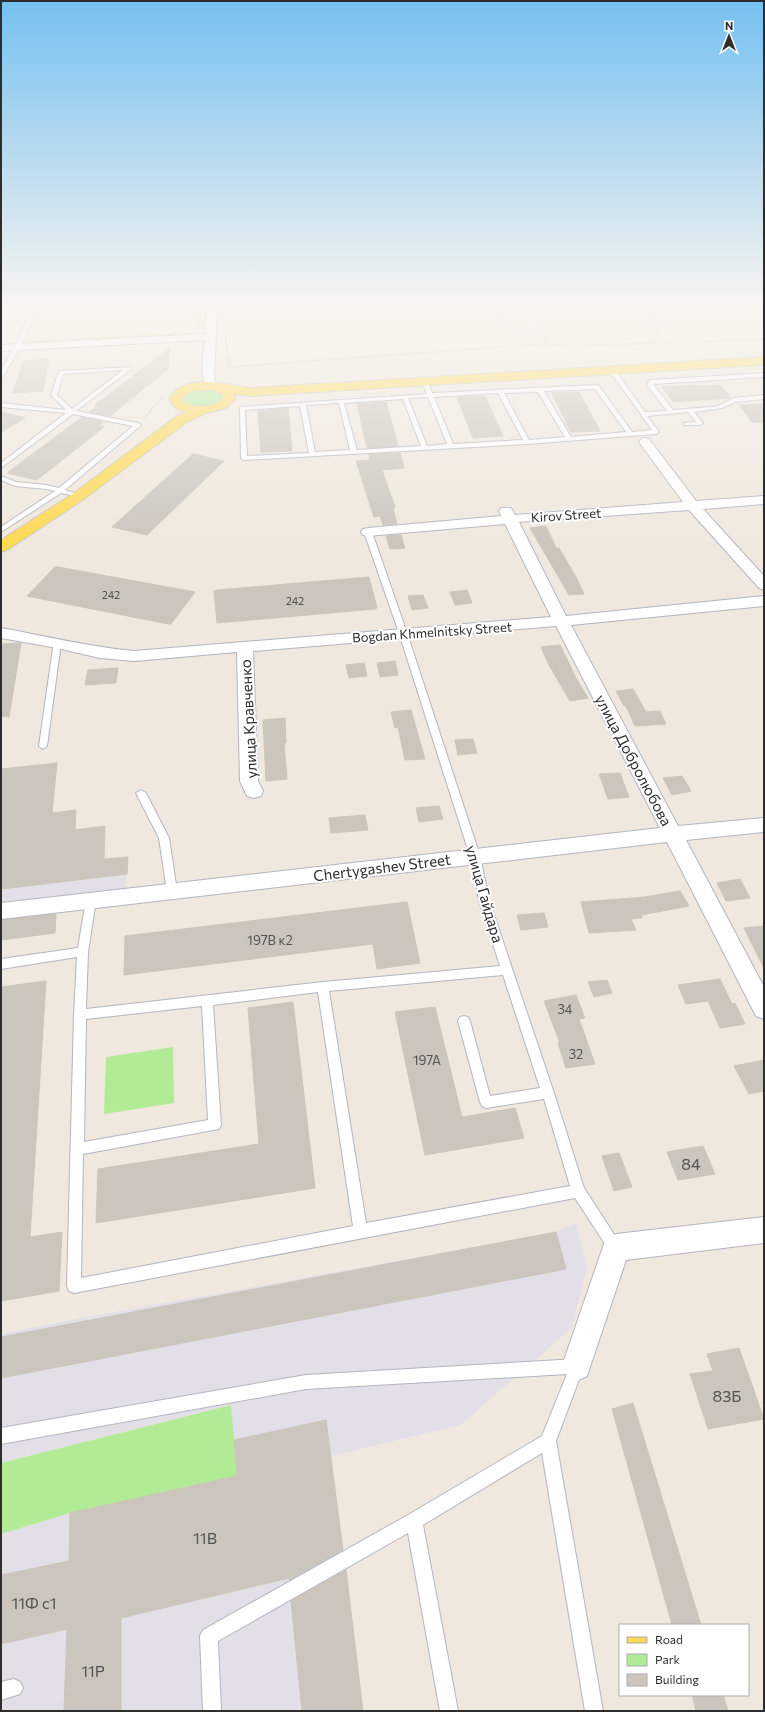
<svg xmlns="http://www.w3.org/2000/svg" width="765" height="1712" viewBox="0 0 765 1712" font-family="Commissioner,sans-serif">
  <style>
    .industrial { fill: #e2dfe8 }
    .green { fill: #b2eb96 }
    .building { fill: #cbc5be; stroke: #ccc5b7 }
    .lines { fill: none; stroke-linecap: round; stroke-linejoin: round }
    .lane-casing { stroke: #b2b5c2; stroke-width: 2 }
    .street-casing { stroke: #b2b5c2; stroke-width: 2 }
    .primary-casing { stroke: #c8c8c8; stroke-width: 2 }
    .path { stroke: #c8c8c8; stroke-width: 1.5; stroke-dasharray: 1.5 1; stroke-linecap: butt }
    .lane { fill: #fff; fill-rule: evenodd }
    .street { fill: #fff; fill-rule: evenodd }
    .primary { fill: #ffd954; fill-rule: evenodd }
    .labels { text-anchor: middle; dominant-baseline: central; stroke-width: 4; stroke-linejoin: round; paint-order: stroke }
    .far-number-label { font-size: 11px; fill: #545351 }
    .far-street-label { font-size: 13px; fill: #2d2d2d; stroke: #fff }
    .number-label { font-size: 13px; fill: #545351 }
    .street-label { font-size: 15px; fill: #2d2d2d; stroke: #fff }
    .near-number-label { font-size: 16px; fill: #545351 }
  </style>
  <rect width="100%" height="100%" fill="#f0e8de"/>
  <path class="industrial" d="M128,857L124,904L56,912L55,933L1,940V872Z
    M576,1223L587,1267L572,1328L460,1425L331,1456L363,1711H1V1534L70,1513L237,1476L230,1405L1,1463V1334L61,1322L556,1232Z"/>
  <path class="green" d="M198,306H205V328L197,329Z
    M187,332L188,336L33,344L26,341Z
    M211,388L225,395L221,403L200,408L181,403V395L188,391Z
    M173,1047L174,1103L104,1114L106,1057Z
    M231,1405L237,1476L70,1513L1,1534V1463Z"/>
  <path class="building" d="M170,348L168,369L110,416L89,412L97,406L95,405Z
    M49,359L43,391L13,393L23,361Z
    M697,385L698,386L720,385L731,398L673,402L662,387Z
    M579,392L600,431L571,432L552,393Z
    M485,396L503,436L473,438L457,397Z
    M386,402L398,446L367,448L357,404Z
    M764,404V422H752L739,405Z
    M288,408L292,451L261,452L258,411Z
    M1,412L25,418L1,432Z
    M82,417L103,422L98,426L104,427L37,480L7,473Z
    M400,453L404,468L382,470L395,507L393,508L397,524L383,525L380,516L374,517L356,461L370,460L369,454Z
    M193,454L224,461L147,535L112,527Z
    M546,526L556,548H559L576,577L584,594L569,595L530,528Z
    M401,535L405,548L390,549L386,536Z
    M55,567H58L195,592L171,624H168L27,596Z
    M369,577L377,608L375,609L217,623L214,591L217,590Z
    M467,590L472,603L455,605L450,592Z
    M423,595L428,608L412,610L408,596Z
    M19,643H21L9,717L1,716V644Z
    M560,645L576,678L588,698L570,701L549,665L541,647Z
    M395,661L398,675L380,677L377,663Z
    M364,663L367,676L349,678L346,665Z
    M118,668L116,683L85,685L88,670Z
    M633,689L646,712L660,711L666,724L635,726L626,706H624L616,691Z
    M411,710L425,759L405,760L398,727L395,728L391,712Z
    M285,718L286,743H284L287,779L266,781L263,720Z
    M473,739L477,753L458,755L455,740Z
    M57,763L52,813L76,810L75,830L105,826L104,859L128,857L127,874L1,889V769Z
    M620,773L629,797L608,799L599,774Z
    M682,776L691,791L672,795L663,778Z
    M439,806L443,819L419,822L416,808Z
    M365,815L368,830L331,833L329,818Z
    M740,879L750,898L726,901L717,883Z
    M680,891L689,906L641,915L642,918L631,919L636,930L589,933L581,902L645,897Z
    M407,902L420,963L377,969L373,944L124,975L125,936Z
    M544,913L548,927L521,930L517,915Z
    M56,914L55,933L1,940V920Z
    M764,926V968L744,928Z
    M720,979L732,1004L735,1003L745,1024L720,1028L708,1001L686,1004L678,985Z
    M607,980L612,993L594,997L588,982Z
    M46,981L30,1237L62,1232L59,1291L1,1301V987Z
    M576,995L585,1018L579,1019L595,1064L566,1068L558,1043H560L544,1001Z
    M293,1002L315,1188L96,1223L98,1169L259,1144L248,1008Z
    M435,1007L462,1117L515,1108L524,1138L425,1155L395,1012Z
    M764,1060V1091L749,1094L734,1066Z
    M703,1146L715,1174L678,1180L667,1152Z
    M619,1153L632,1187L614,1191L602,1156Z
    M556,1232L566,1269L1,1378V1337Z
    M739,1348L764,1419L708,1429L690,1374L713,1371L707,1354Z
    M633,1403L701,1625H672L612,1409Z
    M326,1420L343,1550L289,1580V1578L121,1618V1711H64L67,1629L1,1644V1575L69,1561L70,1513L237,1476L234,1440Z
    M346,1570L363,1711H302L291,1601Z
    M692,1695H723L728,1711H696Z"/>
  <g class="lines">
    <g class="lane-casing">
      <path id="lane" d="M33,306H38L20,348L4,375L1,377V370L14,348Z
        M131,367V369L76,411L138,423L141,425L140,426L65,490L81,495V497L61,493L1,532V527L55,491L46,489L15,486L1,480V476L16,482L46,485L59,488L133,426L73,414L1,468V463L66,413L1,407V403L66,410L51,395L59,371ZM123,370L72,409L57,395L63,374Z
        M612,368L614,369L645,412L667,411L647,385L649,381L651,380L764,373V377L653,384L673,410L710,407L718,406L734,398L764,395V399L735,402L722,408L694,412L703,423L700,425H684V423L696,422L688,412L647,416L659,432L656,434L527,444L244,460L241,458L240,407L427,394L422,382L425,380L428,382L432,393L597,385L599,386L632,432L652,430L609,370ZM595,389L626,432L571,437L544,391ZM538,392L565,437L529,440L504,393ZM498,393L523,440L453,444L434,397ZM428,397L447,444L427,446L408,398ZM403,399L421,446L357,450L344,403ZM339,403L350,450L315,452L306,405ZM300,406L309,453L247,456L245,410Z
        M368,530L372,532L407,633L480,856L489,900L554,1093L584,1188L623,1248L621,1253L616,1255L611,1253L575,1198L74,1293L69,1291L67,1286L74,1015L77,957L1,969V959L78,948L86,900L87,897H95L96,900L88,952L86,1009L323,982L500,966L479,900L470,856L399,633L364,532ZM503,975L540,1088L490,1096L470,1021L468,1017L464,1016L460,1017L458,1021L480,1102L482,1106L486,1108L544,1099L570,1186L366,1223L329,991ZM318,992L353,1226L81,1278L83,1154L219,1129L221,1125L213,1005ZM202,1006L208,1120L84,1142L86,1019Z
        M54,641H57L61,643L47,746L43,749L39,746Z
        M141,790L146,793L169,838L177,891L176,894H168L167,891L159,838L136,793Z
        M577,1359L582,1361L584,1366L556,1441L603,1711H585L542,1453L423,1525L458,1711H440L408,1533L218,1641L221,1711H203L200,1636L203,1630L408,1515L542,1436L567,1374L306,1389L1,1444V1428L306,1375Z
        M14,1679L20,1682L23,1688L20,1694L1,1700V1682Z"/>
    </g>
    <g class="street-casing">
      <path id="street" d="M206,306H216V337L214,375L215,381L220,386L218,388C195,394 204,352 205,340L1,351V345L206,334Z
        M645,438L649,439L696,501L764,496V504L703,509L764,576V590L759,588L689,510L519,522L566,616L764,596V606L571,625L678,826L764,818V832L686,840L764,987V1019L756,1016L667,842L1,919V903L660,828L556,626L253,651L258,781L263,791L261,796L254,798L247,796L240,781L237,652L134,661L100,658L57,648L1,638V628C45,636 89,647 134,651L551,617L505,524L368,536L363,535L361,532L363,529L368,528L501,516L499,511L501,508H511L515,515L683,502L639,442L641,439Z
        M764,1217V1243L626,1260L587,1376L577,1381L567,1376L562,1366L606,1238L616,1234Z"/>
    </g>
    <g class="primary-casing">
      <path id="primary" d="M764,357V365L251,396L235,394V399L229,406L223,409L206,413L187,422L84,499L7,550L1,552V540L74,493L177,416L187,412C178,410 170,407 170,397C187,372 227,385 251,388ZM204,390C211,390 217,390 223,395V398C212,408 194,409 182,401V398L193,391Z"/>
    </g>
    <path class="path" d="M194,306L192,310L195,326
      M493,306C499,330 528,336 549,343
      M527,306L548,308L555,306
      M644,306L657,329V337L651,344
      M538,308C528,325 536,332 550,342
      M226,336L229,367L541,344L572,346L764,339
      M144,418L162,398"/>
    <use href="#lane" class="lane"/>
    <use href="#street" class="street"/>
    <use href="#primary" class="primary"/>
  </g>
  <linearGradient id="sky" x2="0" y2="1"><stop stop-color="#75c0f0"/><stop offset="0.56" stop-color="#f8f5f0"/><stop offset="1" stop-color="#f8f5f0" stop-opacity="0"/></linearGradient>
  <rect width="765" height="546" fill="url(#sky)"/>
  <g class="labels">
    <g class="far-number-label">
      <text x="111" y="594">242</text>
      <text x="295" y="600">242</text>
    </g>
    <g class="far-street-label">
      <text transform="translate(566 515) rotate(-4)">Kirov Street</text>
      <text transform="translate(432 632) rotate(-4)">Bogdan Khmelnitsky Street</text>
    </g>
    <g class="number-label">
      <text x="270" y="940">197В к2</text>
      <text x="565" y="1009">34</text>
      <text x="576" y="1054">32</text>
      <text x="427" y="1060">197А</text>
    </g>
    <g class="street-label">
      <text transform="translate(248 719) rotate(-93)">улица Кравченко</text>
      <text transform="translate(634 760) rotate(62)">улица Добролюбова</text>
      <text transform="translate(382 867) rotate(-7)">Chertygashev Street</text>
      <text transform="translate(485 894) rotate(74)">улица Гайдара</text>
    </g>
    <g class="near-number-label">
      <text x="691" y="1163">84</text>
      <text x="727" y="1395">83Б</text>
      <text x="205" y="1537">11В</text>
      <text x="34" y="1602">11Ф с1</text>
      <text x="93" y="1670">11Р</text>
    </g>
  </g>
  <rect width="765" height="1712" fill="none" stroke="#2d2d2d" stroke-width="4"/>
  <rect x="619" y="1624" width="130" height="72" fill="#ffffff" stroke="#ababab"/>
  <rect x="627" y="1637" width="20" height="6" fill="#ffd954" stroke="#ababab"/>
  <text x="655" y="1644" font-size="12" fill="#2d2d2d">Road</text>
  <rect x="627" y="1654" width="20" height="12" fill="#b2eb96" stroke="#ababab"/>
  <text x="655" y="1664" font-size="12" fill="#2d2d2d">Park</text>
  <rect x="627" y="1674" width="20" height="12" fill="#cbc5be" stroke="#ababab"/>
  <text x="655" y="1684" font-size="12" fill="#2d2d2d">Building</text>
  <g transform="translate(729 36)" stroke="#ffffff" stroke-width="3" paint-order="stroke">
  <path d="M0-3L7 15L0 10L-7 15Z" fill="#2d2d2d"/>
  <text y="-6" font-size="11" font-weight="bold" text-anchor="middle" fill="#2d2d2d">N</text>
  </g>
</svg>
